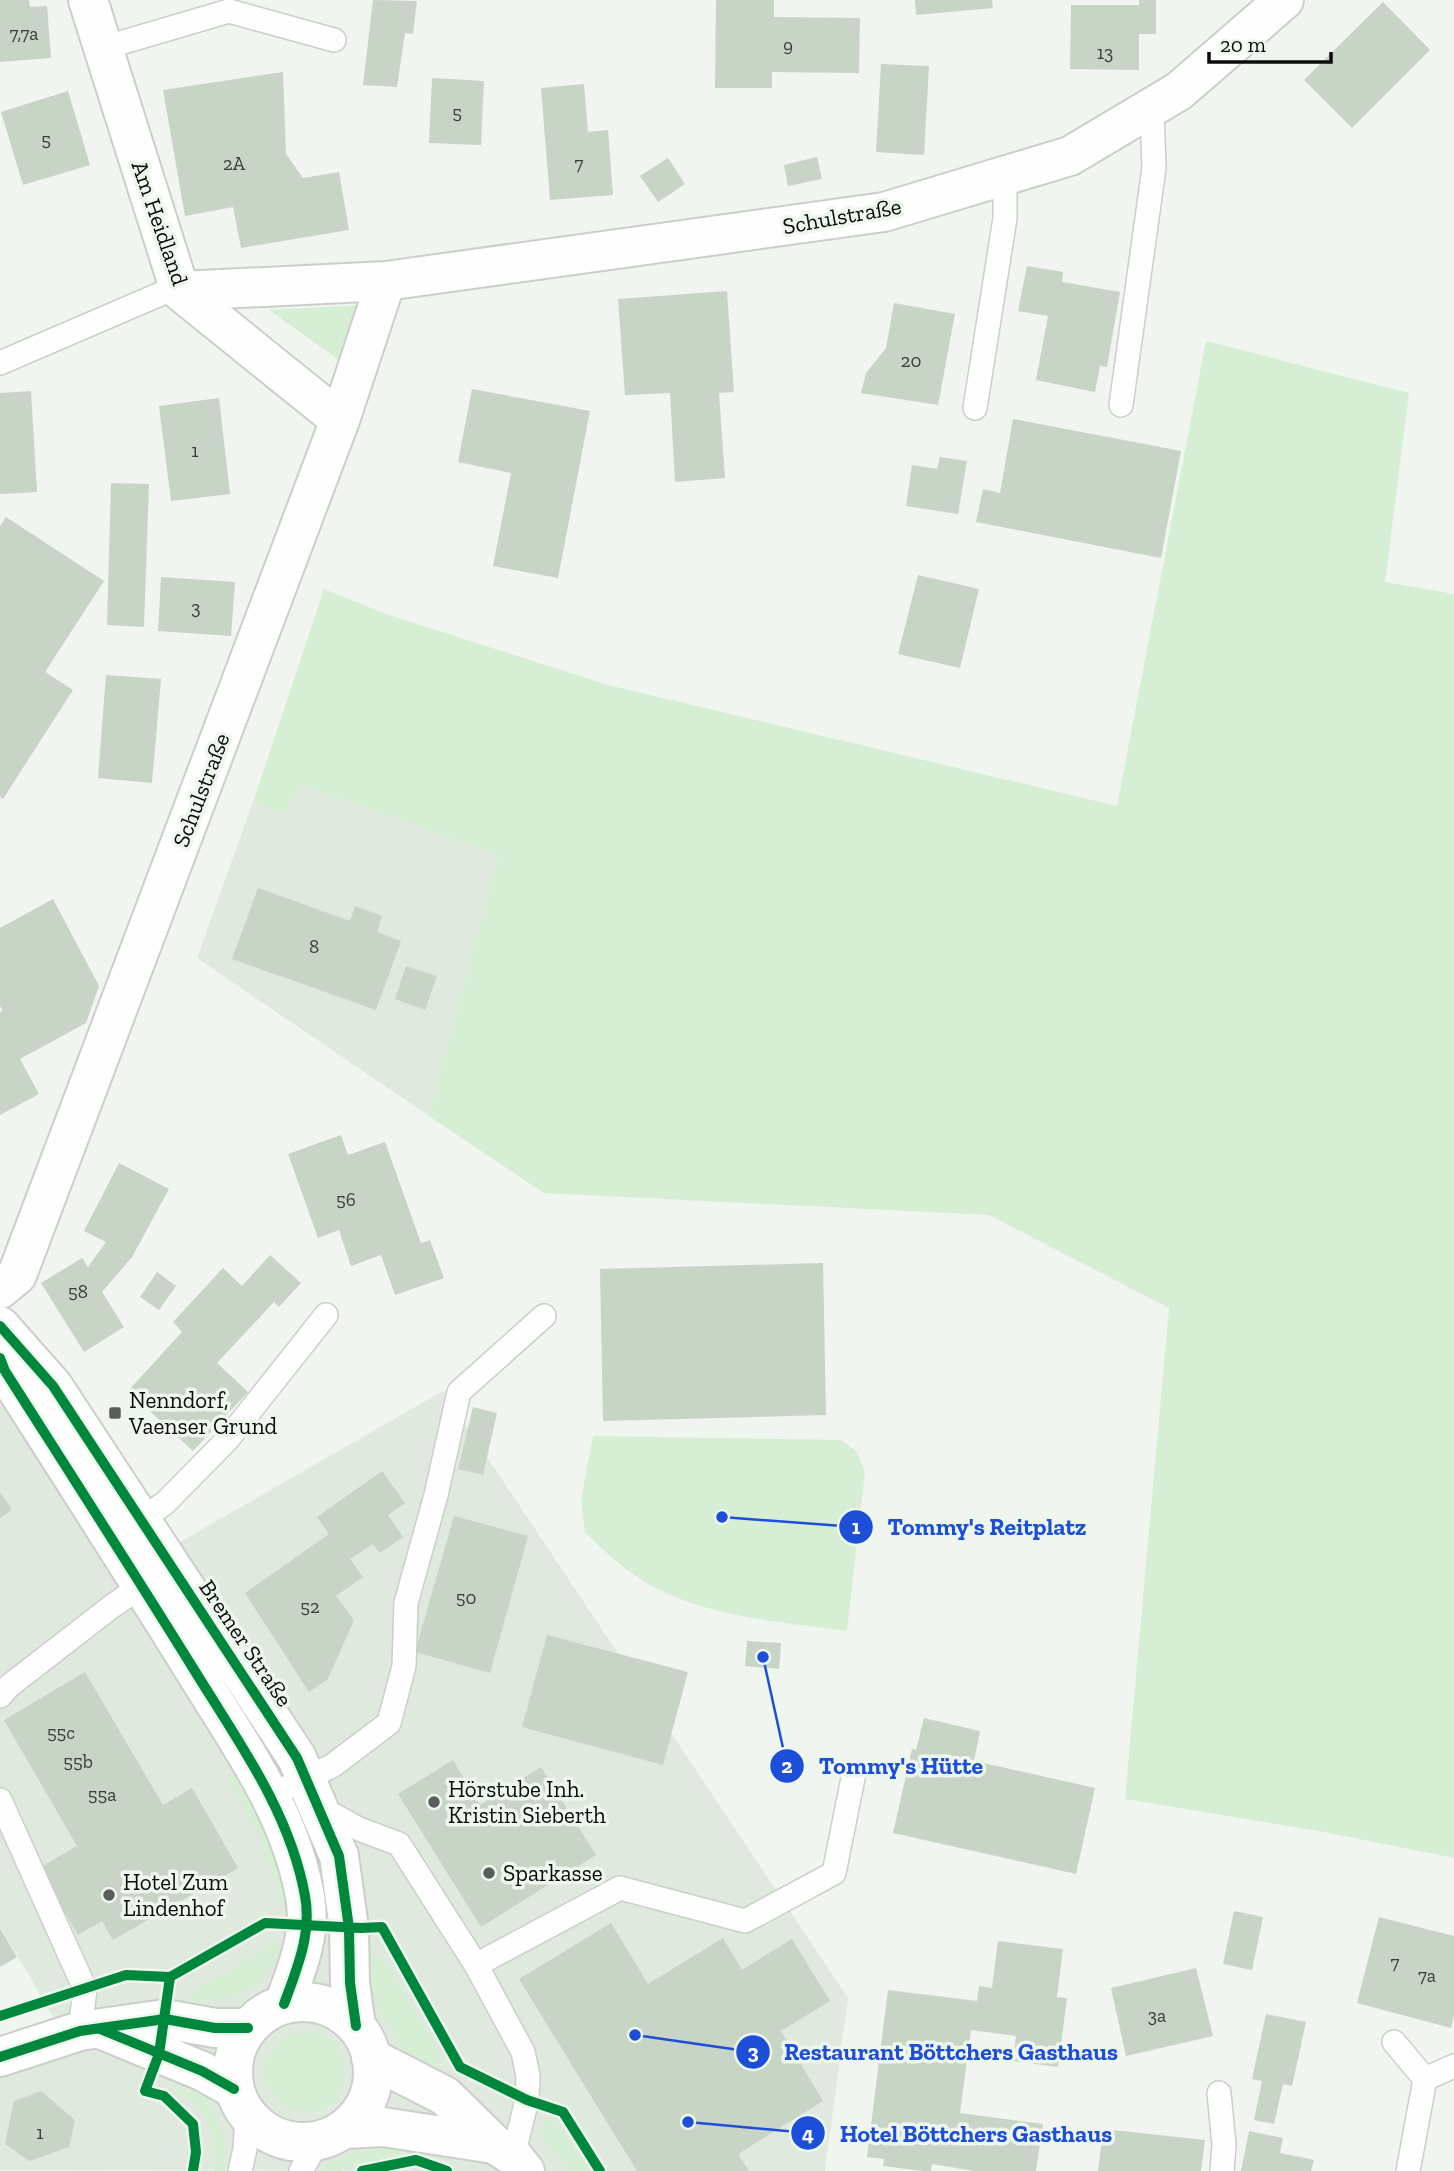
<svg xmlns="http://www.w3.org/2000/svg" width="1454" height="2171" viewBox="0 0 1454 2171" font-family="'Zilla Slab',serif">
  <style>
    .built { fill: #dfe9de }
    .green { fill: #d6eed4 }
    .building { fill: #c7d4c6 }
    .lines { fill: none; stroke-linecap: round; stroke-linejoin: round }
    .service-casing { stroke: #cbcfca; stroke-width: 26 }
    .minor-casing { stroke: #cbcfca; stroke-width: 42 }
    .tertiary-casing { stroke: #cbcfca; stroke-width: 42 }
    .secondary-casing { stroke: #cbcfca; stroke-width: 42 }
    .service { stroke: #fdfefd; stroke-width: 23 }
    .minor { stroke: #fdfefd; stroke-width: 38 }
    .tertiary { stroke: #fdfefd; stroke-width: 38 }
    .secondary { stroke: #fdfefd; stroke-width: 38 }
    .cycleway-casing { stroke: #eef7ed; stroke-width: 15 }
    .cycleway { stroke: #00873e; stroke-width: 10 }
    .poi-dot { fill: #5a5e5a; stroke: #eef7ed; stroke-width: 2.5 }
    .labels { text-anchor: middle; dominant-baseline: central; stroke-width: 7; stroke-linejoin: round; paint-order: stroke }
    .number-label { font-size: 19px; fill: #393e38 }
    .street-label { font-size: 23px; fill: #0a0c09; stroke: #eef7ed }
    .poi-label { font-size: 23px; fill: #0a0c09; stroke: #eef7ed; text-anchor: start }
    .leader { fill: none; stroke: #1d4ed8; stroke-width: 2.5 }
    .callout-dot { fill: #1d4ed8; stroke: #eef7ed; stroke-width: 2.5 }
    .mark-label { font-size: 21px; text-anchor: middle; font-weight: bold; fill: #fff }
    .callout-label { font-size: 24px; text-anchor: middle; font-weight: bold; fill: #1d4ed8; stroke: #eef7ed; stroke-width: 7; stroke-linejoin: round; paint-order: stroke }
  </style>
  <rect width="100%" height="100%" fill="#f0f5ef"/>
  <path class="built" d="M300,784L499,855L429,1116L197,958L253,802L285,813Z
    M0,1338L154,1557L443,1391L848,1998L825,2171H516L504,2164L495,2171L0,2170V2058L65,2037L0,1926Z"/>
  <path class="green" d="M361,305L343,363L269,310Z
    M1206,341L1409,393L1385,582L1454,594V1858L1319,1831L1125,1799L1169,1308L989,1215L544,1193L429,1116L499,855L300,784L285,814L253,802L324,589L386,614L608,685L1117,806Z
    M593,1436L841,1440L857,1452L865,1472L847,1631C773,1620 688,1617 626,1569C612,1559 599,1545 585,1533L581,1500Z
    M229,1774L248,1779L283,1854L292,1911L283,1913L264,1844L228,1779Z
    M278,1943L285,1944C279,1954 274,1965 268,1974C250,1997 218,2001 191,2002L198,1988Z
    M366,1954L382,1956L442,2057L437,2075L406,2055L368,1987Z
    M266 2072a40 40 0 1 1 80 0a40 40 0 1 1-80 0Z
    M175,2079C183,2083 193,2087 200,2093C223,2113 227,2143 225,2171H215C215,2123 210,2117 174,2088Z
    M542,2117L557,2123L589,2171H571L559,2156L547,2147Z
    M404,2147L402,2158L355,2164L341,2171H320C347,2149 371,2149 404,2147Z"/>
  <path class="building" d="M0,0H29L30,7L47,6L51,58L0,62Z
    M373,0L417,1L413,34L405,33L397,87L363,85Z
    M716,0H774V17L860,18L859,73L772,72V88H715Z
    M915,0H992L993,8L916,15Z
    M1139,0H1156V34H1139V70L1070,69L1071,5H1139Z
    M1383,2L1430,50L1352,128L1304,80Z
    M881,64L929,66L924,155L876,152Z
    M283,72L286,154L303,178L339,172L349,230L241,248L233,207L185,216L163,90Z
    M432,78L484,81L481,145L429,143Z
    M584,84L588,132L608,130L613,195L550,200L541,88Z
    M68,91L90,165L23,185L1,112Z
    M817,157L822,179L788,186L784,165Z
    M668,158L685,184L658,202L640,176Z
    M1027,266L1063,272L1062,282L1120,292L1107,367L1100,366L1095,392L1036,380L1048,316L1018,311Z
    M727,291L734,392L719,393L725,478L675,482L670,393L625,395L618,299Z
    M894,303L955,314L938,405L861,393L866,373L886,348Z
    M472,389L590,411L558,578L493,566L511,473L458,462Z
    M31,391L37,492L0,494V393Z
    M219,398L230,494L171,501L159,406Z
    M1013,419L1181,451L1161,558L976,522L983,489L1000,493Z
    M940,457L967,461L958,514L906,506L912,465L937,469Z
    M111,483L149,484L144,627L107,625Z
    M6,517L104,581L45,672L73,690L3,799L0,797V526Z
    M918,575L979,589L960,668L898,654Z
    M161,577L235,582L231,636L158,631Z
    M106,675L161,679L152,783L98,778Z
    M258,888L350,921L355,906L382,916L377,932L401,941L376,1010L232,959Z
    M53,899L99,986L86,1023L20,1059L39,1094L0,1115V1012L3,1011L0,1006V928Z
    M406,966L437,976L425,1010L395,999Z
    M341,1135L348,1155L385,1142L421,1243L430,1240L444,1278L395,1295L381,1255L351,1266L339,1230L318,1238L288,1154Z
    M119,1163L169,1189L132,1257L102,1292L124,1327L84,1352L41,1283L82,1258L88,1267L106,1242L84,1231Z
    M270,1255L301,1283L279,1307L274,1302L217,1363L248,1392L193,1451L128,1391L182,1332L173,1322L223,1268L242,1286Z
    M823,1263L826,1415L603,1421L600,1269Z
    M157,1272L176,1286L159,1310L140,1297Z
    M473,1407L497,1413L483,1475L458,1469Z
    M382,1471L405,1503L388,1515L403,1537L380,1553L373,1544L350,1559L363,1577L336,1596L354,1620L328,1679L309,1692L245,1593L329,1534L317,1517Z
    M0,1492L12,1510L0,1518Z
    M454,1516L528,1536L490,1673L415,1652Z
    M547,1635L688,1672L663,1765L522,1727Z
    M747,1641L781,1643L779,1669L745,1666Z
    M85,1672L163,1805L192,1788L238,1868L113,1940L102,1921L78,1935L39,1868L77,1846L4,1720Z
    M924,1718L980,1731L974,1761L1095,1788L1076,1874L893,1833L912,1749L916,1750Z
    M453,1760L480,1805L541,1767L596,1855L481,1927L398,1794Z
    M1234,1911L1263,1917L1252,1970L1223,1964Z
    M1379,1917L1454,1936V2015L1451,2028L1357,2003Z
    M611,1923L648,1984L723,1938L742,1970L792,1939L830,2001L781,2031L823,2101L738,2154L749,2171H637L519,1979Z
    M0,1928L17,1957L0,1967Z
    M998,1941L1063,1949L1057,1997L1067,1998L1058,2067L1013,2061L1016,2036L971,2030L960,2113L1043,2124L1036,2171H974L932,2164L931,2171H923L883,2166L884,2159L867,2157L888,1990L977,2001L979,1986L992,1988Z
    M1196,1968L1213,2036L1126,2056L1111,1988Z
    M1266,2014L1306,2022L1292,2086L1283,2084L1274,2124L1254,2120L1262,2081L1252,2079Z
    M41,2091L75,2120L69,2147L29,2161L5,2144L14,2101Z
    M1103,2129L1205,2140L1201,2171H1098Z
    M1249,2131L1283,2138L1280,2153L1314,2160L1311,2171H1241Z"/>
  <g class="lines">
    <g class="service-casing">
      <path id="service" d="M103,48L229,11L334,40
        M0,363L179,286
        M1121,405L1154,168L1152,108
        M975,408L1005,218V176
        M132,1526L165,1503L227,1440L326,1315
        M0,1696L9,1686L111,1607L150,1580
        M271,1795L332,1766L389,1723L404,1666L406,1603L436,1495L459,1392L544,1316
        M0,1800L85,1989L80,2031
        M319,1807L359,1829L399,1844L476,1965L523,2052L528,2076L527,2100L513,2156
        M476,1965L620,1888L745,1921L834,1873L854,1773
        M1394,2042L1425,2079
        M1219,2093L1224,2145L1222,2171
        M240,2171L245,2149L247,2115
        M301,2171L318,2141
        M1408,2171L1425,2079L1454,2066"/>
    </g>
    <g class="minor-casing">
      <path id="minor" d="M88,0L180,291L340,420
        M180,291L386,281L884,212L1070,156L1179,91L1284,0
        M0,1289L17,1275L340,420L386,281"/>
    </g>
    <g class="tertiary-casing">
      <path id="tertiary" d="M100,2029L202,2071L234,2089
        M0,2057L80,2031L165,2019L215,2028H248"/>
    </g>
    <g class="secondary-casing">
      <path id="secondary" d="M0,1326L53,1386L297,1758L339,1856L349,1928L350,1983L356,2026
        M0,1358L5,1371C68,1470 131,1568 193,1668C237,1740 290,1811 305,1896C312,1933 297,1969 284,2004
        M233 2072a70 70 0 1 1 140 0a70 70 0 1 1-140 0Z
        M371,2058L445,2096L494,2144L513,2156L525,2171
        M345,2129L383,2127L494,2144"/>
    </g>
    <use href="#service" class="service"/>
    <use href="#minor" class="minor"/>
    <use href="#tertiary" class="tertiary"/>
    <use href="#secondary" class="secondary"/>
    <g class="cycleway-casing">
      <path id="cycleway" d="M0,1326L53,1386L297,1758L339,1856L349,1928L350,1983L356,2026
        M0,1358L5,1371C68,1470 131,1568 193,1668C237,1740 290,1811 305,1896C312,1933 297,1969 284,2004
        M170,1977L159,2054L145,2091L164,2096L193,2124L196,2152L193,2171
        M0,2016L126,1975L170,1977L265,1923L361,1928L382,1927L460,2067L527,2100L563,2112L600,2171
        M100,2029L202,2071L234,2089
        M0,2057L80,2031L165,2019L215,2028H248
        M362,2171L416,2160L447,2171"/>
    </g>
    <use href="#cycleway" class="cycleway"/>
  </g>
  <g class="poi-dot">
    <rect x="108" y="1406" width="14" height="14" rx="3.5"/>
    <circle cx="434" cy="1802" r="7"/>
    <circle cx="489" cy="1873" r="7"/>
    <circle cx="109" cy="1895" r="7"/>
  </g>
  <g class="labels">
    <g class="number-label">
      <text x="24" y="33">7,7a</text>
      <text x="788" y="45">9</text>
      <text x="1105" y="52">13</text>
      <text x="457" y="112">5</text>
      <text x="46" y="139">5</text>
      <text x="234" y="163">2A</text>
      <text x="579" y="163">7</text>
      <text x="911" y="360">20</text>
      <text x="195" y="450">1</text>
      <text x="196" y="607">3</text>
      <text x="314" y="946">8</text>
      <text x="346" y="1199">56</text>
      <text x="78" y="1291">58</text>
      <text x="466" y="1597">50</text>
      <text x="310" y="1606">52</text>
      <text x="61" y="1732">55c</text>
      <text x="78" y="1761">55b</text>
      <text x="102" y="1794">55a</text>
      <text x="1395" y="1962">7</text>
      <text x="1427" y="1975">7a</text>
      <text x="1157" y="2015">3a</text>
      <text x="40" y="2132">1</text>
    </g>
    <g class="street-label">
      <text transform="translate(842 216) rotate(-10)">Schulstraße</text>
      <text transform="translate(160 223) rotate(71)">Am Heidland</text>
      <text transform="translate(201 790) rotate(-69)">Schulstraße</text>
      <text transform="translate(246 1643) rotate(56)">Bremer Straße</text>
    </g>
    <g class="poi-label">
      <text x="129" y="1400">Nenndorf,<tspan x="129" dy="26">Vaenser Grund</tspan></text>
      <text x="448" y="1789">Hörstube Inh.<tspan x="448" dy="26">Kristin Sieberth</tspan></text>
      <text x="503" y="1873">Sparkasse</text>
      <text x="123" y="1882">Hotel Zum<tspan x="123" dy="26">Lindenhof</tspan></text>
    </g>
  </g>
  <path class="leader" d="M722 1517L856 1527M763 1657L787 1766M635 2035L753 2052M688 2122L808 2133"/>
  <g class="callout-dot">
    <circle cx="722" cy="1517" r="7"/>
    <circle cx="763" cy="1657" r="7"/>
    <circle cx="635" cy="2035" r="7"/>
    <circle cx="688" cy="2122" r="7"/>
    <circle cx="856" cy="1527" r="18"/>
    <circle cx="787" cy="1766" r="18"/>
    <circle cx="753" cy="2052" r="18"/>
    <circle cx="808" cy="2133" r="18"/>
  </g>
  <g class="mark-label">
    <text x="856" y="1534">1</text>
    <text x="787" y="1773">2</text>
    <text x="753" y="2059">3</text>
    <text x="808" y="2141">4</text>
  </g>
  <g class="callout-label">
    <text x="987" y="1535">Tommy's Reitplatz</text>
    <text x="901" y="1774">Tommy's Hütte</text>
    <text x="951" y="2060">Restaurant Böttchers Gasthaus</text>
    <text x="976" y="2142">Hotel Böttchers Gasthaus</text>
  </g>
  <path d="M1209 52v10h122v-10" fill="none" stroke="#0a0c09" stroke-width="3.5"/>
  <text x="1220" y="52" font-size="21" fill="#0a0c09" stroke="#eef7ed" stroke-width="5" paint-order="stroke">20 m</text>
</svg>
